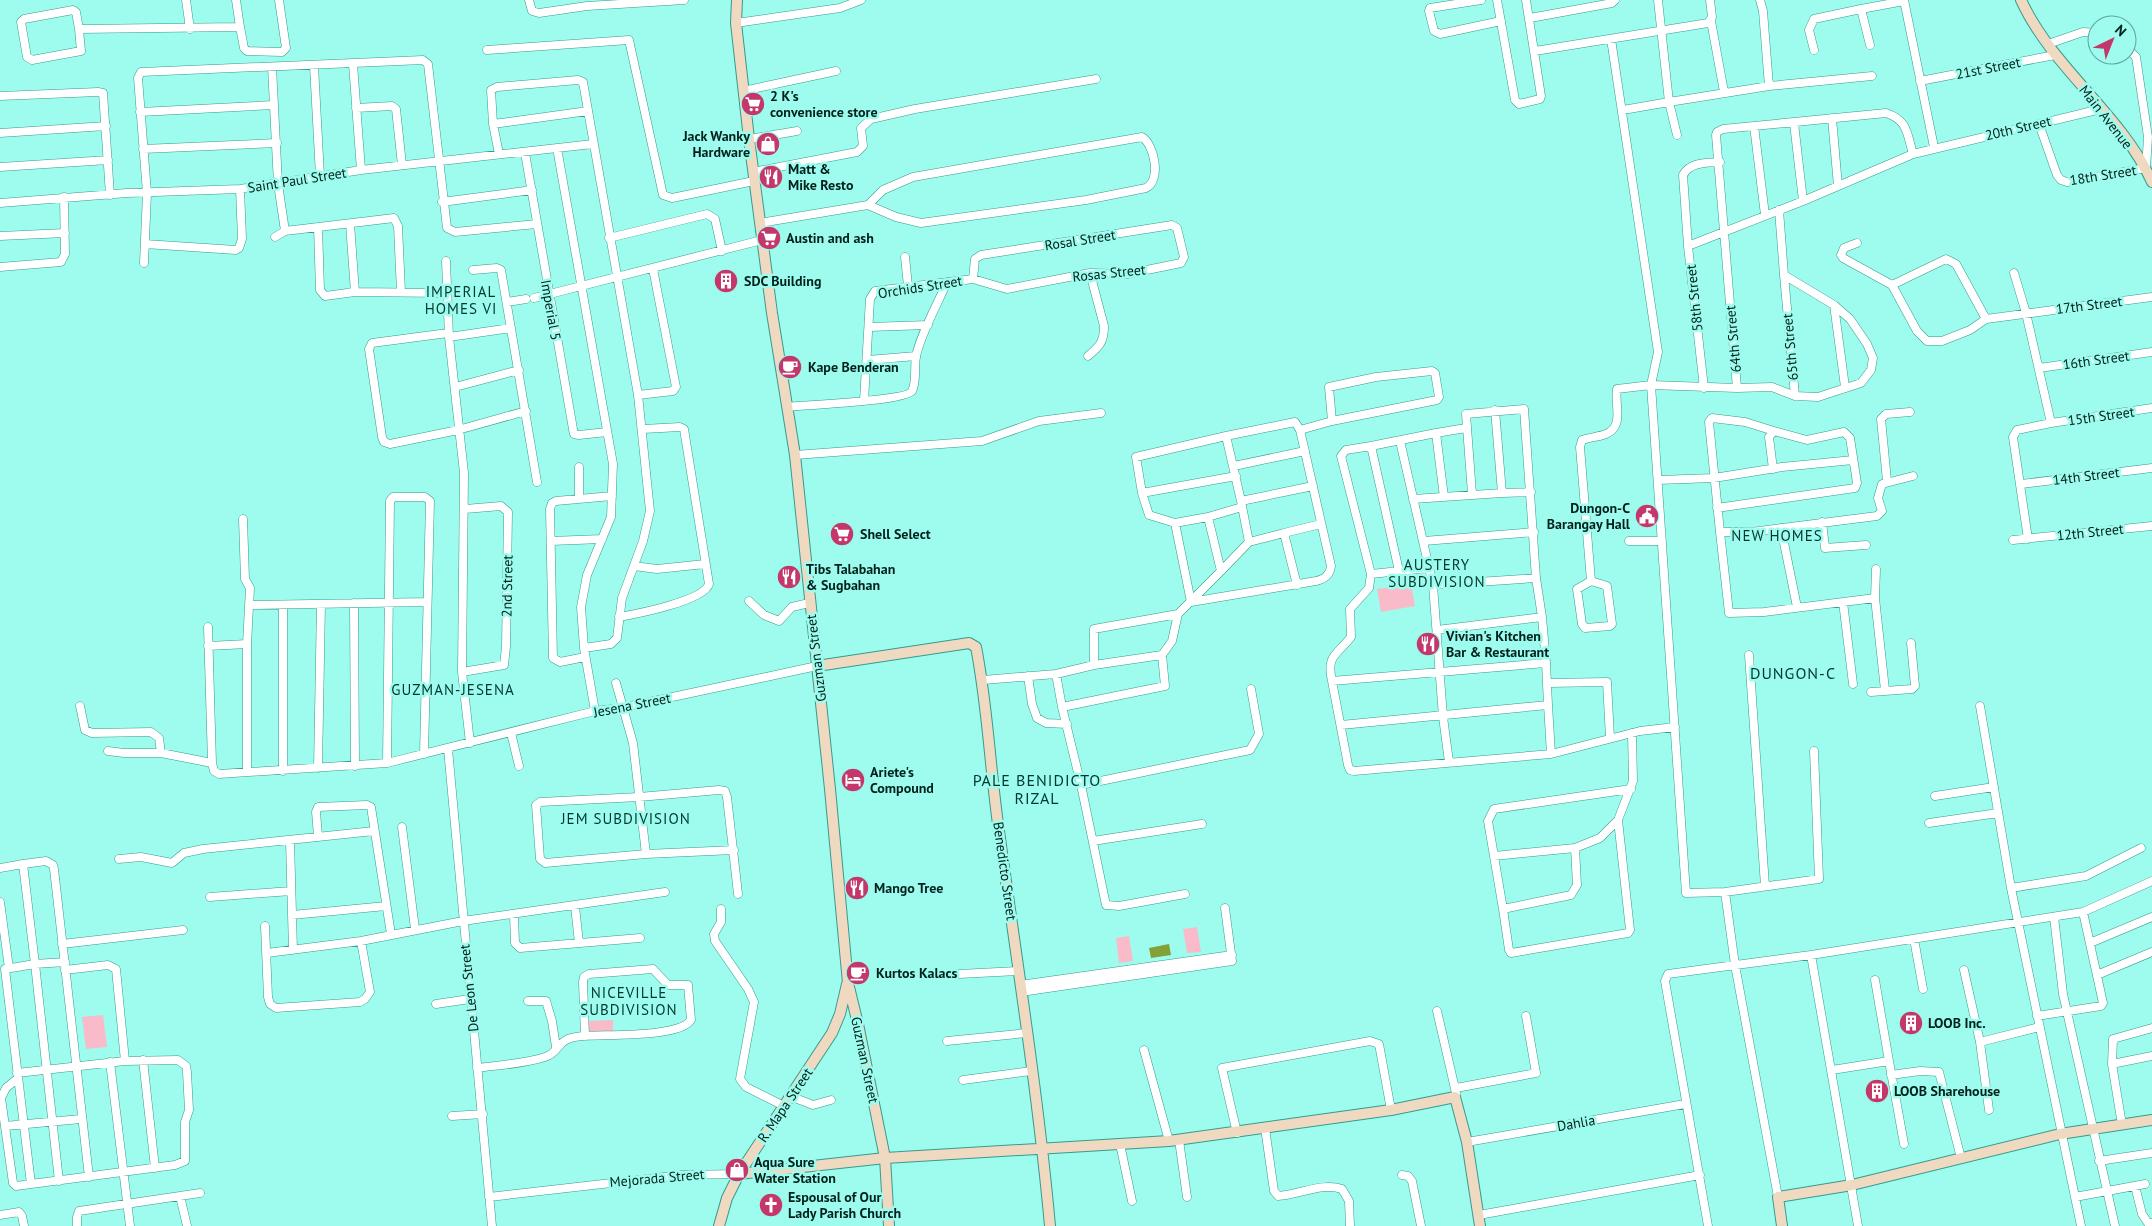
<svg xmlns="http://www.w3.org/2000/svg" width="2152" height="1226" viewBox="0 0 2152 1226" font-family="'PT Sans',sans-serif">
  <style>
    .green { fill: #f9bbca }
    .water { fill: #84a038 }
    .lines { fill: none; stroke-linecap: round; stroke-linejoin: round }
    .street-casing { stroke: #389a8d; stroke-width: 9 }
    .secondary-casing { stroke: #389a8d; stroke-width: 12 }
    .street { stroke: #fff; stroke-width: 8 }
    .secondary { stroke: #f0d9c1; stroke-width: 10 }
    .labels { text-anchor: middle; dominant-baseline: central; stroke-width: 5; stroke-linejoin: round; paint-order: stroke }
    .street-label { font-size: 14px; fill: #02201c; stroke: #9dfced }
    .poi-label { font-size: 14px; font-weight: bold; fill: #02201c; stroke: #9dfced; text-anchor: start }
    .neighbourhood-label { font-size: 15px; letter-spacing: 1px; fill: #003831; stroke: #9dfced }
    .quarter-label { font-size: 16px; letter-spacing: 1px; fill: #003831; stroke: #9dfced }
  </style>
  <rect width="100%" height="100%" fill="#9dfced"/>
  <path class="green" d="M1411,584L1415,606L1381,612L1377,589Z
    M1197,927L1201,952L1187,953L1183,929Z
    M1129,936L1133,961L1119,963L1116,938Z
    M103,1015L107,1047L86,1049L82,1017Z
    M613,1020V1032L589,1033V1021Z"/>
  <path class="water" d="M1169,944L1171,955L1151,958L1149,948Z"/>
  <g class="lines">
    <g class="street-casing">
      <path id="street" d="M186,0L190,29
        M236,0L240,27
        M529,0L532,11L539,13L587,6L684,0
        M1481,0L1430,8L1429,11L1434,31L1440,34L1501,21
        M1497,0L1515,100L1519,104L1540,99L1541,96L1526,0
        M1760,0L1763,11L1769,86
        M1904,0L1934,147
        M1861,9L1904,1
        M1530,18L1612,3L1615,0
        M1711,21L1724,92
        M736,23L840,8L861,0
        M79,29L76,12L73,10L24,19L21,22L27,57L32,60L81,51L79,29L240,27L244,48L247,51L282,52L286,48L279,0
        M1611,39L1658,352L1651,385L1686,893L1725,892L1819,879L1814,751
        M2048,44L2083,32L2097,33
        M487,50L629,40L663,195L672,198L754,181
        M1814,50L1809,30L1814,19L1861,9L1870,45
        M1535,51L1708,23L1712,17L1710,0
        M353,64L361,170
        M314,66L320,176
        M272,67L278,184L285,231L394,218L398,226L401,292
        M1920,81L2055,55
        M743,91L836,71
        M0,96L98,92L103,93L110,195
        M356,108L392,106L396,109L402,165
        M1623,110L1669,102L1658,0
        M140,112L274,105
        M1832,118L1838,186
        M1794,123L1803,201
        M493,124L588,111
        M2039,124L2057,175L2061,180L2067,182L2146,168L2148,137L2136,57L2127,48
        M1754,126L1886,113C1908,120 1907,134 1913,154
        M0,133L106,126
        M1677,135L1669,102L1769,86L1872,76
        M749,139L797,131
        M557,148L613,464L611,517L587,575L581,607L584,648L595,711
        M143,149L277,143
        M525,153L573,429L574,434L579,435L607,432
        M499,154L493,124L491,90L497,87L578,80L583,82L638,395L650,511L643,541L622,598L617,638L611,644L584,648
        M0,167L108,160
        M753,172L857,152L863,146L861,128L871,119L915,109L1096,79
        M442,202L532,190
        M0,203L127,193L240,189L361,170L593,144
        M1779,210L1784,275L1834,305L1850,319L1867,344L1873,358L1871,370L1861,383L1818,397L1795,396L1784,275
        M1765,215L1754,126L1723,129L1717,132L1716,135L1737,388L1772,387L1795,396
        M760,223L868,205L896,217L921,223L1086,200L1146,188C1162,180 1154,144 1142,137L913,177L883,190L868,205
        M350,224L355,292
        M318,227L320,290L325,296L355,292L445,293
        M0,236L65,233
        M275,237L285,231
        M609,238L707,214L715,219L722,251
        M1857,243L1844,248L1841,255L1843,258L1892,285
        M145,244L236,250L239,248L242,239L240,189
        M1688,246L1683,175C1690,162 1706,163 1720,162
        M905,257L908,286
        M446,261L449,337L464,473L462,672L470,743
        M144,263L147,193L138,78L141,72L423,60L428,64L447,228L455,232L537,224
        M0,267L61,262L65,254L64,197
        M473,270L497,268L501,270L537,482
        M2014,273L2026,313L2051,423L2017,430L2013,437L2028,539
        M534,298L762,240
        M507,302L526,299
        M1834,305L1845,387
        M1986,319L1956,264L1946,259L1892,285L1917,331L1927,341H1942L1970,330L1986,319L2152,297
        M869,327L928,325
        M511,328L449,337L448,333L372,343L369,349L382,437L384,442L390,444L458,430L526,411
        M1088,356C1100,346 1104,342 1104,326L1090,273
        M868,360L916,356
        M2039,368L2152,352
        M1432,371L1435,373L1439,397L1437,400L1332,421L1329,387L1376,377Z
        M455,387L519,370
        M1704,388L1688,246L1803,201L1913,154L2101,109
        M638,395L673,391L676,387L653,269
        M864,401L870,299L875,291L973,279L1007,289L1090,273L1127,274L1181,263L1184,257L1177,228L1172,225L981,255L975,259L973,279
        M787,407C804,405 906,401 912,391C917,382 914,366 916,357C919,337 939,301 947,282
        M1495,410L1502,493L1531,492
        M2051,423L2152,408
        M1300,430L1332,421
        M1774,431L1745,422L1712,418L1709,422L1720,532H1751L1877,516L1882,511L1878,498L1882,484L1913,476
        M1226,436L1295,422L1300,430L1331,566C1330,575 1325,579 1316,581L1191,602L1175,523L1149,515L1142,493L1136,457L1226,436L1241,501L1313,486
        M1400,441L1433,585L1443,717L1449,762
        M1371,446L1346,450L1341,456L1371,574
        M795,455L982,441L1039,421L1101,413
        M1234,466L1305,451
        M579,467V498
        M1658,480L1714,478L1782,467L1853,460
        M1887,481L1881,419L1886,414L1910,412
        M2021,484L2152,468
        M1142,493L1236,476
        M1472,494L1466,414L1524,409L1536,578L1542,617
        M1444,497L1436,433L1466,428
        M1413,499L1502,493
        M1241,501L1249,542L1284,533L1297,585
        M1717,508L1855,488L1857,483L1850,438L1844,432L1807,440L1774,431L1769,437L1773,469
        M1208,517L1221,571L1249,542
        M243,519L245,579L250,588L247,644V771
        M1822,522L1825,548L1866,545
        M1175,523L1208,517L1242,507
        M1781,528L1797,607
        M1720,532L1729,613L1764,612L1875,598L1885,690
        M1284,533L1321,524
        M2013,540L2152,526
        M551,541L602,539
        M1424,541L1534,532
        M1629,541H1662
        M634,566L657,569L705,564
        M1429,568L1371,574L1369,588L1350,609L1351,637C1337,655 1326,655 1332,681L1546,663L1542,617L1437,630
        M1399,571L1371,446L1436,433
        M1591,581L1580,447L1582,440C1590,437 1599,437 1606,434C1625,426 1614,404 1617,389L1651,385L1737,388
        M1591,581L1607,586L1612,624L1610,626L1585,628L1582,624L1577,589Z
        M1433,585L1536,578
        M1875,598L1876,569
        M749,601L764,615L779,621L792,607L809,603
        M1843,602L1853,684
        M354,603L355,766
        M249,605L426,602
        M619,617C636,614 704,601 709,584L684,429L680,427L643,429
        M208,627L212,763L214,771L219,774L387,763L595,711L621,708L817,666
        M208,646L247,644
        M1749,655L1765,886
        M585,657L560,662L553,658L550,509L552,503L556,501L612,496
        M1094,665V629L1178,614
        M462,672L504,665L506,647L508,512L501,506L465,509
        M1056,674L1062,707
        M1028,676L1032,704L1037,718L1046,723L1067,724
        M983,680L1056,674L1094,665L1162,655
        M1332,681L1348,765L1350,770L1354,771L1551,754L1640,731L1675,727
        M616,683L633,743L646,854
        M1548,683L1607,682L1610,738
        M1871,692L1912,689L1915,686L1911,643
        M1548,705L1551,754
        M80,706L85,730L92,733L151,732L159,738L161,753
        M1980,706L2011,888
        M1341,725L1548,705L1546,663
        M511,733L519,766
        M448,749L492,1226
        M108,751L124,753H161L212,763
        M387,763L390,501L393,497H425L430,501L424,754
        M318,768L321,604
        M283,771V605
        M1081,785L1250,750L1259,734L1251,689
        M1935,796L1994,787
        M1618,820L1630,930L1628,933L1511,953L1509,950L1503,909L1571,895L1577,885L1575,848L1600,838Z
        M1618,820L1633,781L1632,733
        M1929,823L1998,813
        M402,827L415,929
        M318,836L316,812L318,807L367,805L371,807L391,934
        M290,841L293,950
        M1093,841L1202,824
        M734,850L646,854L545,863L540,859L536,805L540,802L639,797L719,790L725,791L727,797L738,894
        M1494,856L1575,848
        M119,859L141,857L172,863L184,853L203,849L374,831
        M0,868L23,864
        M1725,892L1735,965L1778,1197
        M1185,894L1119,906L1106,905L1081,785L1062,707L1165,686L1162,655L1172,641L1178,614L1221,571
        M210,897L291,891
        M0,902L9,968
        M575,906L579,943
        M721,909V922L714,934L715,941L748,989L754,1002L740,1079L746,1087L784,1106
        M1503,909L1488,821L1494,809L1631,789
        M292,915L386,906
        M514,915L515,943L520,948L640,938
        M2054,917L2063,994L2115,1226
        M265,926L268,997L270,1004L276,1008L360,1002L365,999L370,992L361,941
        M1914,939L1923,989
        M2090,943L2152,917
        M62,944L183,930
        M267,953L361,941L463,921L665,892
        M1811,955L1858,1226
        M65,970L108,965L116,969L125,1061
        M1964,970L1980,1042L1989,1110
        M939,975L1019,971
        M2097,975L2152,952
        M1875,980L1889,1061
        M1020,985L1232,955
        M1021,992L1232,961L1225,908
        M528,1001H546L552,1021L556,1047
        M436,1004L470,999
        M1437,1011L1456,1093
        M2037,1016L2101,1006L2103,1003L2083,912
        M947,1041L1027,1033
        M1980,1042L2039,1027
        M1144,1050L1169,1141
        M143,1060L155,1168
        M110,1062L130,1226
        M2112,1064L2152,1056
        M477,1068C499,1065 524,1064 545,1057C562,1052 554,1038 583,1036C605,1034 679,1038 691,1020L688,985H668L653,969L589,974L584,977L583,982L585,1036
        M1832,1070L1889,1061L1904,1144
        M17,1073L125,1061L178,1060L186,1066L187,1072L189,1110L185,1122V1161L175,1165L16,1186L13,1183L1,1098L6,1088L18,1078
        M1891,1075L1920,1071L1939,1072L1961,1158
        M963,1080L1031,1071
        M1456,1088L1536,1073L1526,1016
        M790,1096L813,1105L831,1100
        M452,1116L483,1114
        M2122,1125L2112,1064L2113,1039L2152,1028
        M5,1126L81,1119
        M1265,1128L1274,1191L1278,1196C1298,1195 1323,1182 1342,1189L1349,1201L1350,1226
        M1237,1133L1222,1068L1370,1041L1379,1044L1391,1110
        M1179,1140L1187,1197
        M1467,1142L1685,1104
        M1120,1144L1132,1201
        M2099,1161L2152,1153
        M1402,1175L1408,1176L1412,1181L1421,1226
        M59,1181L35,964L65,962
        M31,1184L5,969L35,964L23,864L46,861L53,865L54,869L89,1177
        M2135,1186L2142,1214L2148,1223H2152
        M180,1196L187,1226
        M489,1197L682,1175L739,1174
        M2075,1197L2145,1184
        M0,1215L19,1212L22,1216L24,1226
        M1479,1215L1700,1175
        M77,1226V1217L79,1211L200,1193
        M1708,1226L1665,981L1668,974L1811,955L2083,912L2152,881
        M2081,1226L2011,888L2086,876L2141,848"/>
    </g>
    <g class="secondary-casing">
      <path id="secondary" d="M737,0L736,23L749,139L772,313L795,455L830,789L848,983L858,1024L885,1158L889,1226
        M2021,0C2052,68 2122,115 2152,182
        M817,666L969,643L976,647C988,708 990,770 999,831C1017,963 1038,1094 1050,1226
        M739,1174L885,1158L1169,1141L1391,1110L1455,1097L1467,1142L1480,1226
        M719,1226L727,1198L739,1174L832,1033L840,1014L847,984
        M1782,1226L1778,1197L1852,1185L2060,1134L2152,1120"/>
    </g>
    <use href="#street" class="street"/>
    <use href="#secondary" class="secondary"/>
  </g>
  <defs>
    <g id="supermarket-disc" transform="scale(1.25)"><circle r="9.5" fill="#c3376a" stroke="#9dfced"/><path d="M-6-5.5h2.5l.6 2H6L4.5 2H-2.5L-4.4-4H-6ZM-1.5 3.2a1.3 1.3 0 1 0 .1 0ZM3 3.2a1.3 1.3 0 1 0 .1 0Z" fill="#fff"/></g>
    <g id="shop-disc" transform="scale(1.25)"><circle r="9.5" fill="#c3376a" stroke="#9dfced"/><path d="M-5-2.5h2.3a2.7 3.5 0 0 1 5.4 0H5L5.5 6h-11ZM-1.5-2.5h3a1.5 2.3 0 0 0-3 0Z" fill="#fff"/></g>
    <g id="restaurant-disc" transform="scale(1.25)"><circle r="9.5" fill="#c3376a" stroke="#9dfced"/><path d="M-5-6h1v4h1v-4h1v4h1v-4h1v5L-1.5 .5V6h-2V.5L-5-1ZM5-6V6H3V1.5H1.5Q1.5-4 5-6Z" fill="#fff"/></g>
    <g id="building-disc" transform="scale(1.25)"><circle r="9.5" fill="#c3376a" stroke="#9dfced"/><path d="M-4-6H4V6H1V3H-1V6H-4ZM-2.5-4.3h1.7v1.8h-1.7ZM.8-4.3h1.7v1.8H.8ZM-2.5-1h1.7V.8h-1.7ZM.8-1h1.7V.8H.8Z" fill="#fff"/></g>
    <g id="cafe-disc" transform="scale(1.25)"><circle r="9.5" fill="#c3376a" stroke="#9dfced"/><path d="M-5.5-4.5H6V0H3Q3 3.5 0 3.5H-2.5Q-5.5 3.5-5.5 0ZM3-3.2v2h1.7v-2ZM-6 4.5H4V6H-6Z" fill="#fff"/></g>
    <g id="civic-disc" transform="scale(1.25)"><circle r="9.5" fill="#c3376a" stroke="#9dfced"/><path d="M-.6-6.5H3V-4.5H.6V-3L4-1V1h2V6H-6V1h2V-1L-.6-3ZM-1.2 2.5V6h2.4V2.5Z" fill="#fff"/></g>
    <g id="hotel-disc" transform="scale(1.25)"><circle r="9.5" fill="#c3376a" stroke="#9dfced"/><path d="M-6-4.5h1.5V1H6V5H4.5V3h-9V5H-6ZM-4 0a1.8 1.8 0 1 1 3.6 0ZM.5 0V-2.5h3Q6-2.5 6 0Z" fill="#fff"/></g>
    <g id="church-disc" transform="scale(1.25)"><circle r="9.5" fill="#c3376a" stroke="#9dfced"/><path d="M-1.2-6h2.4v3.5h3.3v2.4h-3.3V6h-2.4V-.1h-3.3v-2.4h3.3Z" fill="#fff"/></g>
  </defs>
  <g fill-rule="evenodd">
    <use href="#supermarket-disc" x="753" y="104"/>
    <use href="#shop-disc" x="768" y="144"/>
    <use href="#restaurant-disc" x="771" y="177"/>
    <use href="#supermarket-disc" x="769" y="238"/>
    <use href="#building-disc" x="726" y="281"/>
    <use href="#cafe-disc" x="790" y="367"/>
    <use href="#civic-disc" x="1647" y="516"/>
    <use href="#supermarket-disc" x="842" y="534"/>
    <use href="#restaurant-disc" x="789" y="577"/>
    <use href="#restaurant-disc" x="1428" y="644"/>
    <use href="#hotel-disc" x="853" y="780"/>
    <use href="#restaurant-disc" x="857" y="888"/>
    <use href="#cafe-disc" x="858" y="973"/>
    <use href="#building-disc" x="1911" y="1023"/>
    <use href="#building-disc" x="1877" y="1091"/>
    <use href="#shop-disc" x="737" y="1170"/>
    <use href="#church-disc" x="771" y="1205"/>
  </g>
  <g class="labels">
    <g class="street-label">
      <text transform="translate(1988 68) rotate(-11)">21st Street</text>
      <text transform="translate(2106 117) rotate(52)">Main Avenue</text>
      <text transform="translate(2018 128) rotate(-13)">20th Street</text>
      <text transform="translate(2103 175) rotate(-9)">18th Street</text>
      <text transform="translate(297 180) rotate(-9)">Saint Paul Street</text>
      <text transform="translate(1080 240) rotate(-9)">Rosal Street</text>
      <text transform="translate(1109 273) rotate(-6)">Rosas Street</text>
      <text transform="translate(920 287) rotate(-9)">Orchids Street</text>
      <text transform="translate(1694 298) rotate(-96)">58th Street</text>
      <text transform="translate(2089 305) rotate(-7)">17th Street</text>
      <text transform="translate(551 310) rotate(80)">Imperial 5</text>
      <text transform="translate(1733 339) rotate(-95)">64th Street</text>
      <text transform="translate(1790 347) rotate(-95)">65th Street</text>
      <text transform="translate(2096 360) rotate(-8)">16th Street</text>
      <text transform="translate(2101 416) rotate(-8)">15th Street</text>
      <text transform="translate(2086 476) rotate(-7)">14th Street</text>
      <text transform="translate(2090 532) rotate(-6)">12th Street</text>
      <text transform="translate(507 586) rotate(-89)">2nd Street</text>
      <text transform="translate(816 658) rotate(-97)">Guzman Street</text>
      <text transform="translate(632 705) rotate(-11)">Jesena Street</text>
      <text transform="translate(1005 871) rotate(82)">Benedicto Street</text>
      <text transform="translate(469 988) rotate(-96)">De Leon Street</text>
      <text transform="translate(865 1060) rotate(78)">Guzman Street</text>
      <text transform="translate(785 1105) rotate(-56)">R. Mapa Street</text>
      <text transform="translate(1576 1123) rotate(-10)">Dahlia</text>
      <text transform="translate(657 1178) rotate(-5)">Mejorada Street</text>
    </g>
    <g class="poi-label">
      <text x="770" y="96">2 K's<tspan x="770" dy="16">convenience store</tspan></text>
      <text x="750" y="136" text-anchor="end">Jack Wanky<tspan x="750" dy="16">Hardware</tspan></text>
      <text x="788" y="169">Matt &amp;<tspan x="788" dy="16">Mike Resto</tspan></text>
      <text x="786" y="238">Austin and ash</text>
      <text x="744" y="281">SDC Building</text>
      <text x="808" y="367">Kape Benderan</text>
      <text x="1630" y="508" text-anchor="end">Dungon-C<tspan x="1630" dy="16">Barangay Hall</tspan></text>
      <text x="860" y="534">Shell Select</text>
      <text x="806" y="569">Tibs Talabahan<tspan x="806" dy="16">&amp; Sugbahan</tspan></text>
      <text x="1446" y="636">Vivian's Kitchen<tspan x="1446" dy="16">Bar &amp; Restaurant</tspan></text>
      <text x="870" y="772">Ariete's<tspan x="870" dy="16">Compound</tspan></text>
      <text x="874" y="888">Mango Tree</text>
      <text x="876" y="973">Kurtos Kalacs</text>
      <text x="1928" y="1023">LOOB Inc.</text>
      <text x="1894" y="1091">LOOB Sharehouse</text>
      <text x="754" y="1162">Aqua Sure<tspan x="754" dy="16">Water Station</tspan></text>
      <text x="788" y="1197">Espousal of Our<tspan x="788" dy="16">Lady Parish Church</tspan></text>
    </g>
    <g class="neighbourhood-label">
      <text x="461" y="291">IMPERIAL<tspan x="461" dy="17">HOMES VI</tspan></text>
      <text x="1777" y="535">NEW HOMES</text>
      <text x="1437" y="564">AUSTERY<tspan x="1437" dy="17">SUBDIVISION</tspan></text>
      <text x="453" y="689">GUZMAN-JESENA</text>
      <text x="626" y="818">JEM SUBDIVISION</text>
      <text x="629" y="992">NICEVILLE<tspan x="629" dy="17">SUBDIVISION</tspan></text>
    </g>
    <g class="quarter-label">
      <text x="1793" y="673">DUNGON-C</text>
      <text x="1037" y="780">PALE BENIDICTO<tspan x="1037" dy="18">RIZAL</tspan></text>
    </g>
  </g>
  <g transform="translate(2112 40) rotate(43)"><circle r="24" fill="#9dfced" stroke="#5fa499"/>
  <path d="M0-4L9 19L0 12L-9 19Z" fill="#c3376a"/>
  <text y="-8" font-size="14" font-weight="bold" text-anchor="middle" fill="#02201c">N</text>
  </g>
</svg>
